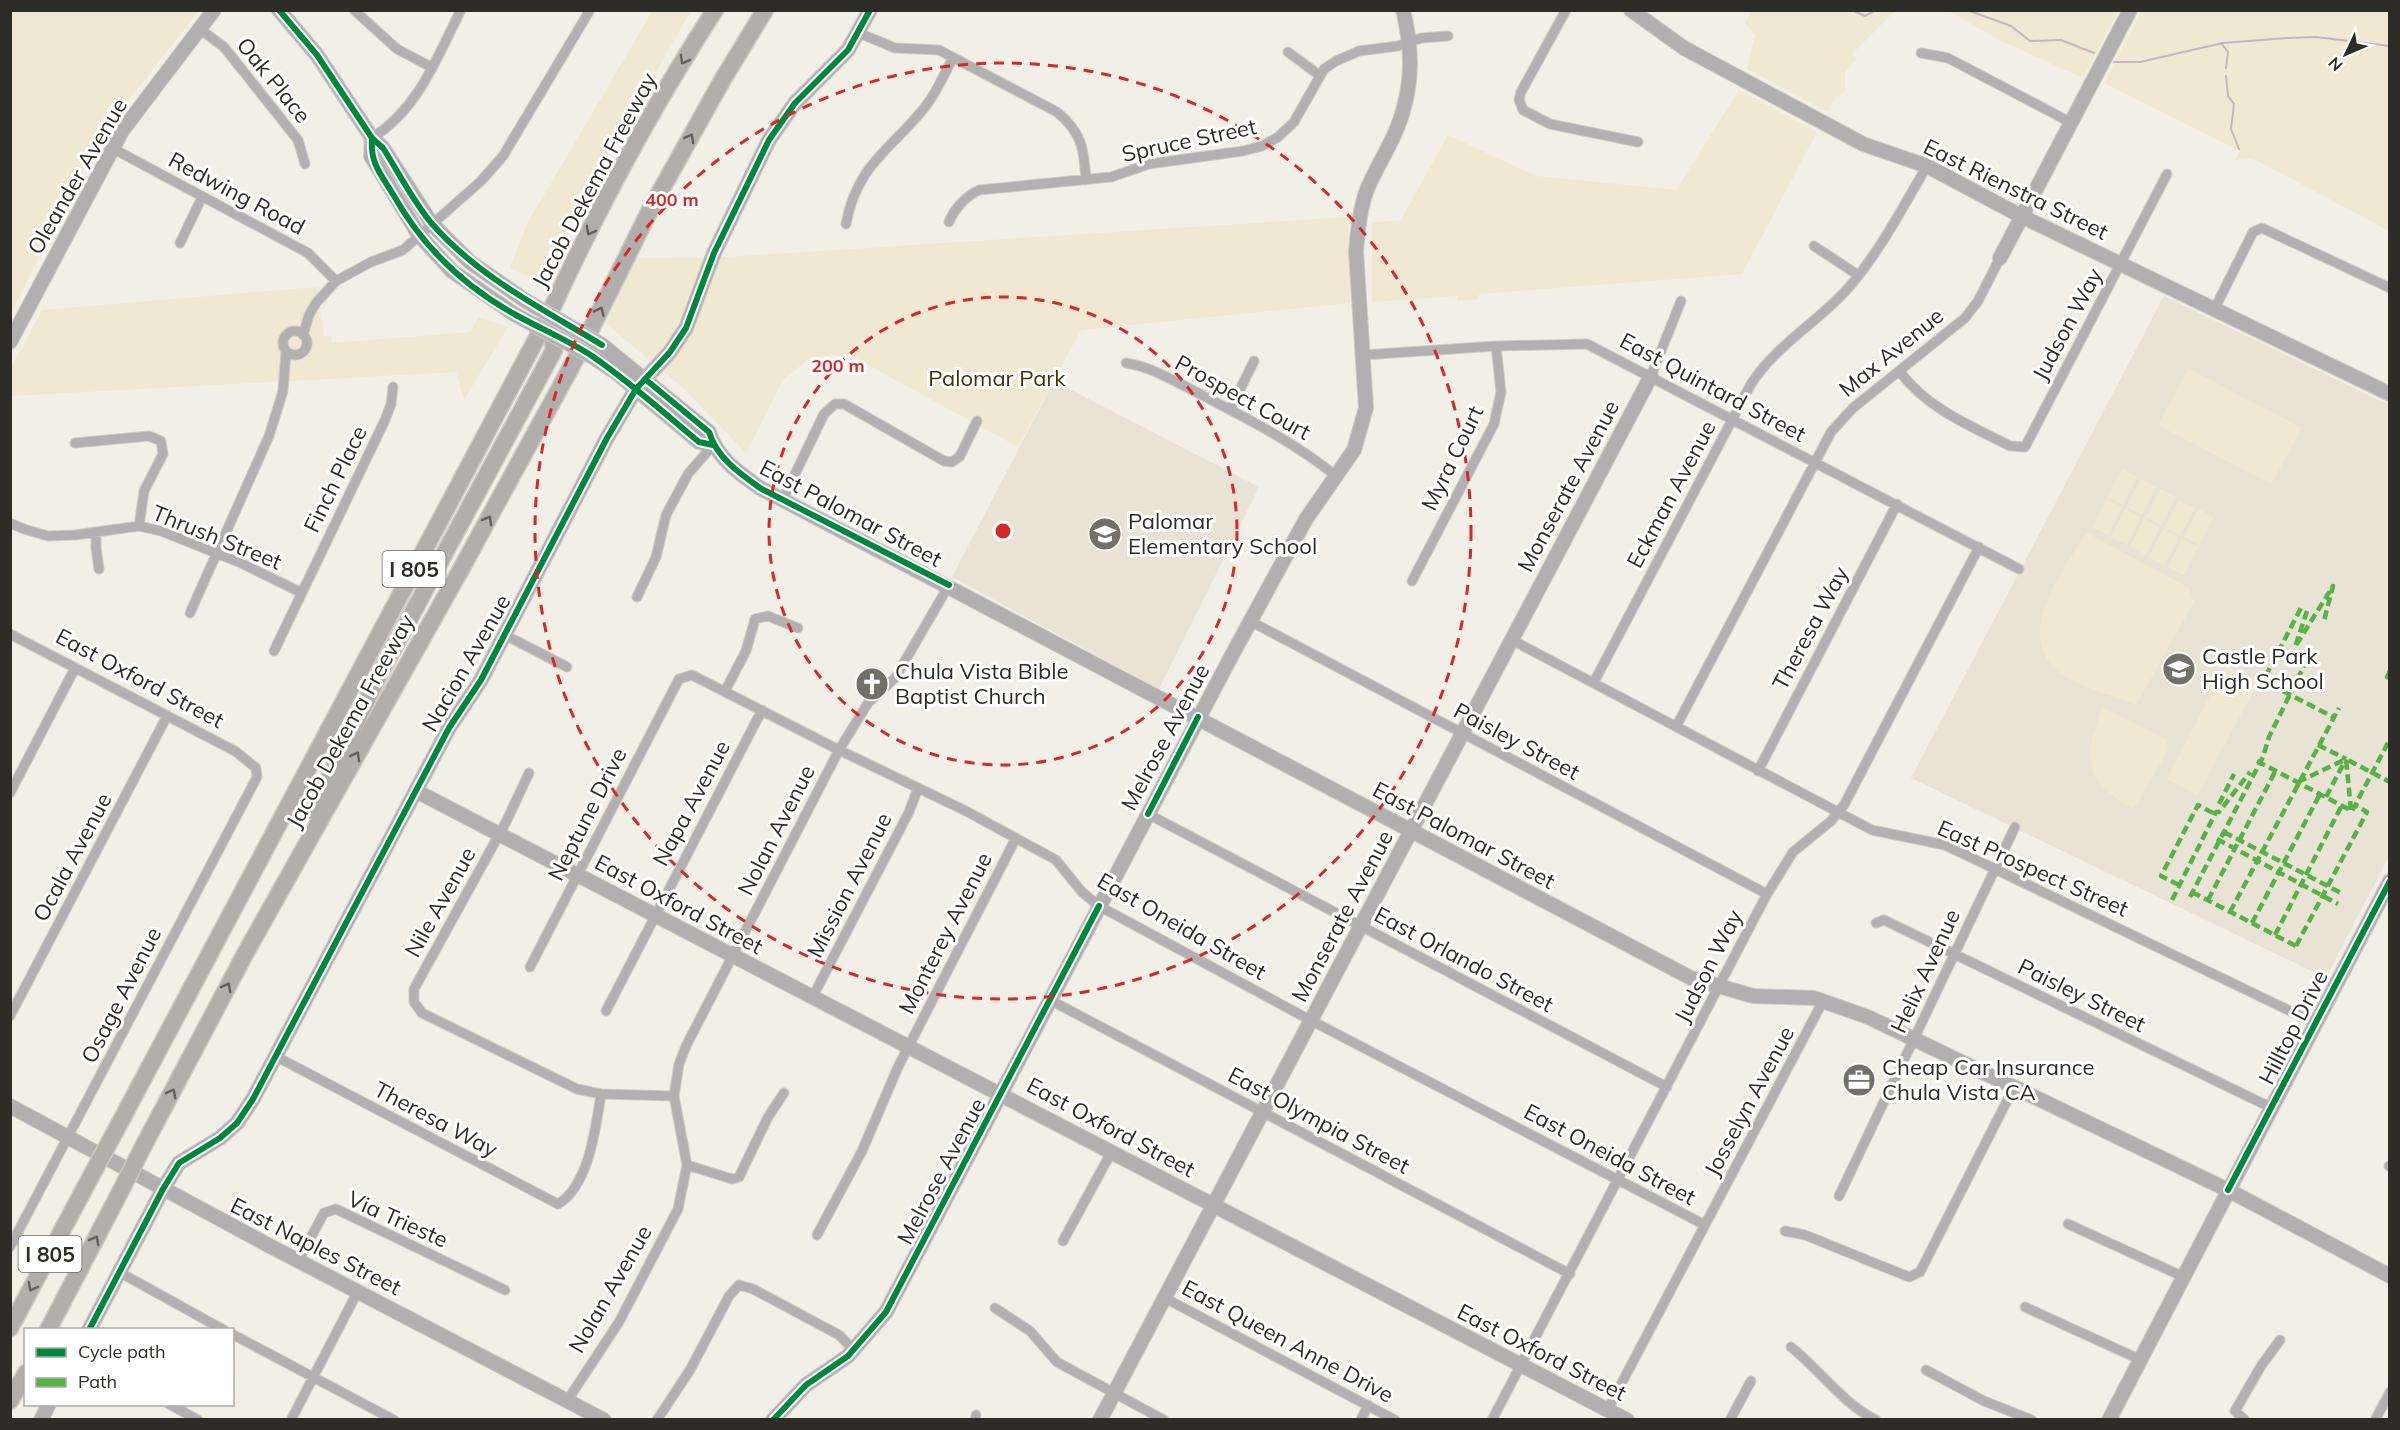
<svg xmlns="http://www.w3.org/2000/svg" width="2400" height="1430" viewBox="0 0 2400 1430" font-family="Mulish,sans-serif">
  <style>
    .built { fill: #e9e3d5 }
    .green { fill: #f0e8d1 }
    .lines { fill: none; stroke-linecap: round; stroke-linejoin: round }
    .stream { stroke: #c4b4c5; stroke-width: 2 }
    .street-casing { stroke: #cecbc5; stroke-width: 11 }
    .secondary-casing { stroke: #cecbc5; stroke-width: 16 }
    .highway-casing { stroke: #cecbc5; stroke-width: 19 }
    .street { stroke: #b3b0b1; stroke-width: 9 }
    .secondary { stroke: #b2afb0; stroke-width: 14 }
    .highway { stroke: #b1aeac; stroke-width: 16 }
    .secondary-bridge-casing { stroke: #cecbc5; stroke-width: 16; stroke-linecap: butt }
    .highway-bridge-casing { stroke: #cecbc5; stroke-width: 19; stroke-linecap: butt }
    .secondary-bridge { stroke: #b2afb0; stroke-width: 14 }
    .highway-bridge { stroke: #b1aeac; stroke-width: 16 }
    .quiet { stroke: #56b245; stroke-width: 4.5; stroke-dasharray: 9 4.5; stroke-linecap: butt }
    .cycleway-casing { stroke: #fff; stroke-width: 10 }
    .cycleway { stroke: #00873e; stroke-width: 6 }
    .oneway { stroke: #62605c }
    .ring { fill: none; stroke: #d62828; stroke-width: 3; stroke-dasharray: 10 8 }
    .labels { text-anchor: middle; dominant-baseline: central; stroke-width: 6; stroke-linejoin: round; paint-order: stroke }
    .shield { fill: #fff; stroke: #6d6b67; stroke-width: 1.5 }
    .shield-label { font-size: 21px; font-weight: bold; fill: #2e2c26 }
    .street-label { font-size: 22px; fill: #2e2c26; stroke: #fff }
    .park-label { font-size: 22px; fill: #423406; stroke: #fff }
    .poi-label { font-size: 22px; fill: #2e2c26; stroke: #fff; text-anchor: start }
    .centre { fill: #d62828; stroke: #fff; stroke-width: 3 }
    .ring-label { font-size: 18px; text-anchor: middle; font-weight: bold; fill: #d62828; stroke: #fff; stroke-width: 6; stroke-linejoin: round; paint-order: stroke }
  </style>
  <rect width="100%" height="100%" fill="#f2efe7"/>
  <path class="built" d="M2164,296L2389,405V856L2326,978L1911,778Z
    M1054,381L1259,487L1159,689L952,577Z"/>
  <path class="green" d="M653,10L691,11L536,279L510,268L528,222Z
    M10,11H199L104,131L11,314Z
    M1751,11V10L1895,11L1852,54L1856,59L1845,73V91L1839,97L1836,96L1828,112L1747,69L1755,35L1745,23Z
    M1949,11H2118L2083,78L1999,40Z
    M2142,11H2389V231L2256,160L2242,158L2234,161L2240,151L2104,83Z
    M1739,90L1817,132L1742,274L1479,294V299L1458,301L1457,296L1372,302V223L1401,220L1448,135L1536,176L1676,190Z
    M1348,217L1350,303L1081,330L1018,447L848,354L811,357L783,380L746,453L682,387L605,323L636,258L726,257Z
    M317,287L324,336H331L332,343L471,332L478,317L508,327L464,400L456,372L11,396V367L42,310Z
    M2188,368L2302,428L2271,484L2158,425Z
    M2122,469L2137,477L2123,505L2107,497Z
    M2141,479L2156,487L2142,515L2126,507Z
    M2160,489L2176,497L2161,525L2146,517Z
    M2106,499L2122,507L2108,535L2092,527Z
    M2179,500L2195,508L2180,536L2164,528Z
    M2125,509L2141,517L2127,545L2111,537Z
    M2198,509L2214,517L2199,545L2184,537Z
    M2144,519L2160,527L2146,555L2130,547Z
    M2163,529L2179,537L2165,565L2149,557Z
    M2087,533L2189,588L2194,602L2136,705C2112,695 2080,688 2059,672C2012,634 2063,569 2087,533Z
    M2182,539L2198,547L2184,575L2168,567Z
    M2226,665L2258,682L2198,795L2167,779Z
    M2102,707L2166,739L2168,750L2134,809C2082,781 2083,759 2102,707Z"/>
  <g class="lines">
    <path class="stream" d="M1852,10L1865,16L1876,10
      M1967,10L2011,26L2030,41L2061,40L2094,53
      M2221,43L2228,52L2226,68
      M2114,62H2140L2223,43L2287,38L2316,37L2390,46
      M2226,76L2228,96L2234,104L2231,129L2239,149"/>
    <g class="street-casing">
      <path id="street" d="M354,10L397,49L431,67
        M1566,10L1521,92L1519,100L1523,110L1550,124L1638,142
        M200,29L224,47L298,140L305,164
        M859,33L895,48L939,50L1057,112C1082,132 1084,150 1086,180
        M1288,52L1319,75
        M1921,53L1948,58L2070,122
        M372,138C419,108 436,59 461,10
        M112,148L308,253L336,281
        M949,222C954,209 966,196 979,190L1111,177L1149,164L1243,151L1262,146L1278,137L1294,122L1324,69L1336,61L1359,51L1398,46L1421,38L1448,36
        M846,224C857,164 891,150 925,107C937,92 944,74 953,58
        M180,243L202,197
        M1814,246L1858,275
        M2214,310L2253,232L2262,228L2390,288
        M283 343a12 12 0 1 1 24 0a12 12 0 1 1-24 0Z
        M303,335L309,315L316,303L336,281L371,262L403,250L481,181L503,156L590,10
        M1363,355L1496,346L1587,344L2019,569
        M1126,363C1152,367 1174,381 1198,393C1246,418 1294,442 1336,476
        M1900,372C1928,409 1969,425 2010,446L2025,447L2167,174
        M1651,376L1681,301
        M1230,410L1254,361
        M75,443L149,436L161,441L163,454L144,491L139,526
        M783,499L824,414L835,404H844L944,461L952,462L960,456L977,421
        M10,523L24,529L48,536L75,535L139,526L161,531L241,563L302,593
        M96,532V548L99,569
        M1412,581L1494,424L1501,392L1496,346
        M637,597L656,557L666,515L688,474L713,445
        M190,613L269,436L283,391L286,351
        M1250,621L1767,894
        M10,634L235,751L256,768L257,777L10,1247
        M505,635L567,667
        M1510,639L1872,830L1945,845L2315,1023
        M274,651L385,420L391,404L393,387
        M1594,682L1751,384C1779,341 1824,319 1855,280C1884,244 1904,205 1927,166
        M725,691L746,651L755,619L768,616L798,628
        M1677,725L1831,432L1853,408L1965,318L1978,301L2000,258
        M1758,771L1897,504
        M529,773L506,822L414,989V1002L422,1013L577,1089L601,1094L674,1096
        M10,793L75,668
        M1148,814L1667,1087
        M1876,923L1884,920L2272,1108
        M530,967L679,679L692,675L839,750L966,811L1056,860L1082,892L1099,906L1310,1020L1705,1225
        M812,998L909,812L918,788
        M1050,1000L1570,1274
        M606,1011L762,710
        M10,1016L167,716
        M275,1056L558,1204C589,1186 596,1126 601,1094
        M687,1165L732,1179L739,1177L768,1117L784,1093
        M2389,1166H2390
        M1839,1196L2015,827
        M2068,1224L2184,1277
        M1785,1231L1805,1235L1909,1277L1920,1272L2014,1087
        M817,1235L862,1151L898,1067L1016,838
        M1063,1241L1112,1151
        M298,1261L324,1213L336,1209L505,1290
        M119,1272L224,1330
        M1163,1297L1395,1420
        M2025,1307L2141,1360
        M995,1308L1030,1331L1057,1362L1164,1420
        M232,1334L394,1420
        M1791,1347C1820,1370 1843,1404 1876,1420
        M1926,1370L1984,1401L2032,1420
        M567,1401L619,1322L678,1209L687,1165L674,1096L679,1064L686,1046L839,750L868,703L895,678L949,585
        M169,1404L198,1420
        M1608,1409L1823,1001
        M291,1420L358,1291
        M657,1420L690,1370L729,1296L739,1285L753,1289L839,1335L854,1350
        M975,1420L976,1415
        M1361,1420L1368,1405
        M1492,1420L1767,894L1793,852L1831,821L1844,805L1979,547
        M1730,1420L1751,1381
        M2245,1420L2235,1411L2261,1366L2280,1340
        M2375,1420L2390,1392"/>
    </g>
    <g class="secondary-casing">
      <path id="secondary" d="M279,10L317,55L372,138L383,148L432,224L470,262L526,301
        M1631,10L1684,48L1863,144L1927,166L2021,216L2390,394
        M372,138L371,156L419,235L452,271L514,314
        M2000,258L2130,10
        M10,342L122,131L214,10
        M602,345L709,432C717,458 739,473 760,488L1691,978L1753,996L1814,998L1868,1017L2228,1190L2390,1276
        M593,357L618,374L699,442L713,445
        M416,791L1627,1420
        M10,1106L268,1245L604,1420
        M89,1330L163,1189L179,1163L220,1138L237,1123L253,1099L449,728L481,680L607,438L636,389L670,352L686,328L714,253L769,140L795,103L848,50L870,10
        M41,1420L49,1404
        M773,1420L806,1385L848,1356L886,1312L1232,655L1306,519L1354,450L1366,408L1356,251C1358,229 1360,207 1368,187C1380,160 1397,136 1404,107C1413,75 1411,42 1403,10
        M1100,1420L1651,376
        M2109,1420L2390,881"/>
    </g>
    <g class="highway-casing">
      <path id="highway" d="M313,811L377,679L554,350L553,341
        M116,1130L547,319C595,214 652,107 715,10
        M144,1145L245,954L460,571L581,349L651,208L723,79L765,10
        M10,1328L89,1180
        M48,1330L117,1198
        M10,1401L26,1373"/>
    </g>
    <use href="#street" class="street"/>
    <use href="#secondary" class="secondary"/>
    <use href="#highway" class="highway"/>
    <g class="secondary-bridge-casing">
      <path id="secondary-bridge" d="M526,301L602,345
        M514,314L593,357"/>
    </g>
    <g class="highway-bridge-casing">
      <path id="highway-bridge" d="M89,1180L116,1130
        M117,1198L144,1145"/>
    </g>
    <use href="#secondary-bridge" class="secondary-bridge"/>
    <use href="#highway-bridge" class="highway-bridge"/>
    <path class="quiet" d="M2307,611L2295,647L2333,586L2324,621
      M2390,671L2387,677L2390,678
      M2270,685L2263,681L2301,608L2303,609
      M2283,691L2333,717
      M2318,745L2346,759
      M2257,761L2352,811L2390,739
      M2298,782L2346,759
      M2326,797L2346,759
      M2219,804L2234,774
      M2351,810L2346,759L2390,782
      M2224,832L2343,894
      M2217,839L2338,904
      M2179,885L2161,876L2198,805L2215,814
      M2192,892L2298,947
      M2190,897L2263,757L2269,737L2304,666
      M2172,900L2216,812H2219L2250,772
      M2208,900L2276,770
      M2230,912L2339,708
      M2252,923L2320,794
      M2275,935L2342,805
      M2296,946L2367,812L2355,805"/>
    <g class="cycleway-casing">
      <path id="cycleway" d="M279,10L317,55L372,138L383,148C399,173 414,203 433,225C480,278 543,309 602,345
        M372,138C370,164 381,174 394,196C423,247 465,287 516,315C541,329 568,340 592,356C630,382 664,413 699,442L713,445
        M645,379L709,432C717,458 739,473 760,488L949,585
        M1148,814L1198,717
        M2228,1190L2390,881
        M89,1330L163,1189L179,1163L220,1138L237,1123L253,1099L449,728L481,680L607,438L636,389L670,352L686,328L714,253L769,140L795,103L848,50L870,10
        M773,1420L806,1385L848,1356L886,1312L1099,906"/>
    </g>
    <use href="#cycleway" class="cycleway"/>
  </g>
  <defs><path id="oneway-chevron" d="M-2-3.5L2.5 0L-2 3.5" fill="none" stroke-width="1.6" stroke-linecap="round" stroke-linejoin="round" transform="scale(1.5)"/></defs>
  <g class="oneway">
    <use href="#oneway-chevron" transform="translate(684 60) rotate(119)"/>
    <use href="#oneway-chevron" transform="translate(690 138) rotate(-61)"/>
    <use href="#oneway-chevron" transform="translate(590 231) rotate(119)"/>
    <use href="#oneway-chevron" transform="translate(600 311) rotate(-64)"/>
    <use href="#oneway-chevron" transform="translate(488 520) rotate(-61)"/>
    <use href="#oneway-chevron" transform="translate(356 756) rotate(-61)"/>
    <use href="#oneway-chevron" transform="translate(227 987) rotate(-62)"/>
    <use href="#oneway-chevron" transform="translate(172 1093) rotate(-62)"/>
    <use href="#oneway-chevron" transform="translate(95 1240) rotate(-62)"/>
    <use href="#oneway-chevron" transform="translate(32 1287) rotate(118)"/>
  </g>
  <g class="ring">
    <circle cx="1003" cy="531" r="234"/>
    <circle cx="1003" cy="531" r="468"/>
  </g>
  <defs>
    <g id="school-disc" transform="scale(1.725)"><circle r="9.5" fill="#73706a" stroke="#fff"/><path d="M0-5L7-2L0 1L-7-2ZM-4 1L0 2.5L4 1V4Q0 6-4 4Z" fill="#fff"/></g>
    <g id="church-disc" transform="scale(1.725)"><circle r="9.5" fill="#73706a" stroke="#fff"/><path d="M-1.2-6h2.4v3.5h3.3v2.4h-3.3V6h-2.4V-.1h-3.3v-2.4h3.3Z" fill="#fff"/></g>
    <g id="office-disc" transform="scale(1.725)"><circle r="9.5" fill="#73706a" stroke="#fff"/><path d="M-6-3h4V-5.5h4V-3h4V5H-6ZM-1-4.5V-3h2v-1.5ZM-6 0V1H6V0Z" fill="#fff"/></g>
  </defs>
  <g fill-rule="evenodd">
    <use href="#school-disc" x="1105" y="534"/>
    <use href="#school-disc" x="2179" y="669"/>
    <use href="#church-disc" x="872" y="684"/>
    <use href="#office-disc" x="1859" y="1080"/>
  </g>
  <g class="labels">
    <g class="shield">
      <rect x="382.5" y="551" width="63" height="36" rx="4.5"/>
      <rect x="18.5" y="1236" width="63" height="36" rx="4.5"/>
    </g>
    <g class="shield-label">
      <text x="414" y="569">I 805</text>
      <text x="50" y="1254">I 805</text>
    </g>
    <g class="street-label">
      <text transform="translate(274 80) rotate(51)">Oak Place</text>
      <text transform="translate(1189 140) rotate(-12)">Spruce Street</text>
      <text transform="translate(77 176) rotate(-60)">Oleander Avenue</text>
      <text transform="translate(594 180) rotate(-62)">Jacob Dekema Freeway</text>
      <text transform="translate(2016 189) rotate(26)">East Rienstra Street</text>
      <text transform="translate(237 193) rotate(28)">Redwing Road</text>
      <text transform="translate(2067 324) rotate(-62)">Judson Way</text>
      <text transform="translate(1891 352) rotate(-39)">Max Avenue</text>
      <text transform="translate(1713 387) rotate(28)">East Quintard Street</text>
      <text transform="translate(1243 397) rotate(29)">Prospect Court</text>
      <text transform="translate(1452 458) rotate(-64)">Myra Court</text>
      <text transform="translate(335 479) rotate(-64)">Finch Place</text>
      <text transform="translate(1568 486) rotate(-62)">Monserate Avenue</text>
      <text transform="translate(1671 494) rotate(-62)">Eckman Avenue</text>
      <text transform="translate(851 513) rotate(28)">East Palomar Street</text>
      <text transform="translate(217 537) rotate(22)">Thrush Street</text>
      <text transform="translate(1810 628) rotate(-62)">Theresa Way</text>
      <text transform="translate(466 663) rotate(-60)">Nacion Avenue</text>
      <text transform="translate(140 678) rotate(28)">East Oxford Street</text>
      <text transform="translate(350 721) rotate(-61)">Jacob Dekema Freeway</text>
      <text transform="translate(1165 737) rotate(-62)">Melrose Avenue</text>
      <text transform="translate(1517 741) rotate(28)">Paisley Street</text>
      <text transform="translate(691 803) rotate(-62)">Napa Avenue</text>
      <text transform="translate(587 814) rotate(-63)">Neptune Drive</text>
      <text transform="translate(776 830) rotate(-63)">Nolan Avenue</text>
      <text transform="translate(1464 835) rotate(28)">East Palomar Street</text>
      <text transform="translate(72 857) rotate(-62)">Ocala Avenue</text>
      <text transform="translate(2033 868) rotate(24)">East Prospect Street</text>
      <text transform="translate(849 885) rotate(-63)">Mission Avenue</text>
      <text transform="translate(440 902) rotate(-61)">Nile Avenue</text>
      <text transform="translate(679 904) rotate(28)">East Oxford Street</text>
      <text transform="translate(1342 916) rotate(-62)">Monserate Avenue</text>
      <text transform="translate(1182 926) rotate(30)">East Oneida Street</text>
      <text transform="translate(945 933) rotate(-63)">Monterey Avenue</text>
      <text transform="translate(1464 959) rotate(28)">East Orlando Street</text>
      <text transform="translate(1708 966) rotate(-63)">Judson Way</text>
      <text transform="translate(1925 971) rotate(-65)">Helix Avenue</text>
      <text transform="translate(121 995) rotate(-63)">Osage Avenue</text>
      <text transform="translate(2082 995) rotate(26)">Paisley Street</text>
      <text transform="translate(2293 1027) rotate(-63)">Hilltop Drive</text>
      <text transform="translate(1749 1101) rotate(-62)">Josselyn Avenue</text>
      <text transform="translate(436 1119) rotate(28)">Theresa Way</text>
      <text transform="translate(1319 1120) rotate(28)">East Olympia Street</text>
      <text transform="translate(1111 1127) rotate(28)">East Oxford Street</text>
      <text transform="translate(1610 1154) rotate(28)">East Oneida Street</text>
      <text transform="translate(941 1171) rotate(-62)">Melrose Avenue</text>
      <text transform="translate(398 1219) rotate(24)">Via Trieste</text>
      <text transform="translate(316 1246) rotate(27)">East Naples Street</text>
      <text transform="translate(610 1289) rotate(-60)">Nolan Avenue</text>
      <text transform="translate(1288 1341) rotate(28)">East Queen Anne Drive</text>
      <text transform="translate(1542 1352) rotate(27)">East Oxford Street</text>
    </g>
    <g class="park-label">
      <text x="997" y="378">Palomar Park</text>
    </g>
    <g class="poi-label">
      <text x="1128" y="521">Palomar<tspan x="1128" dy="25">Elementary School</tspan></text>
      <text x="2202" y="656">Castle Park<tspan x="2202" dy="25">High School</tspan></text>
      <text x="895" y="671">Chula Vista Bible<tspan x="895" dy="25">Baptist Church</tspan></text>
      <text x="1882" y="1067">Cheap Car Insurance<tspan x="1882" dy="25">Chula Vista CA</tspan></text>
    </g>
  </g>
  <circle cx="1003" cy="531" r="9" class="centre"/>
  <g class="ring-label">
    <text x="672" y="206">400 m</text>
    <text x="838" y="372">200 m</text>
  </g>
  <rect width="2400" height="1430" fill="none" stroke="#2e2c26" stroke-width="24"/>
  <rect x="24" y="1328" width="210" height="78" fill="#ffffff" stroke="#ababa8" stroke-width="1.5"/>
  <rect x="36" y="1348" width="30" height="9" fill="#00873e" stroke="#ababa8" stroke-width="1.5"/>
  <text x="78" y="1358" font-size="18" fill="#2e2c26">Cycle path</text>
  <rect x="36" y="1378" width="30" height="9" fill="#56b245" stroke="#ababa8" stroke-width="1.5"/>
  <text x="78" y="1388" font-size="18" fill="#2e2c26">Path</text>
  <g transform="translate(2346 54) rotate(226)" stroke="#ffffff" stroke-width="4.5" paint-order="stroke">
  <path d="M0-4.5L10 22L0 15L-10 22Z" fill="#2e2c26"/>
  <text y="-9" font-size="16" font-weight="bold" text-anchor="middle" fill="#2e2c26">N</text>
  </g>
</svg>
